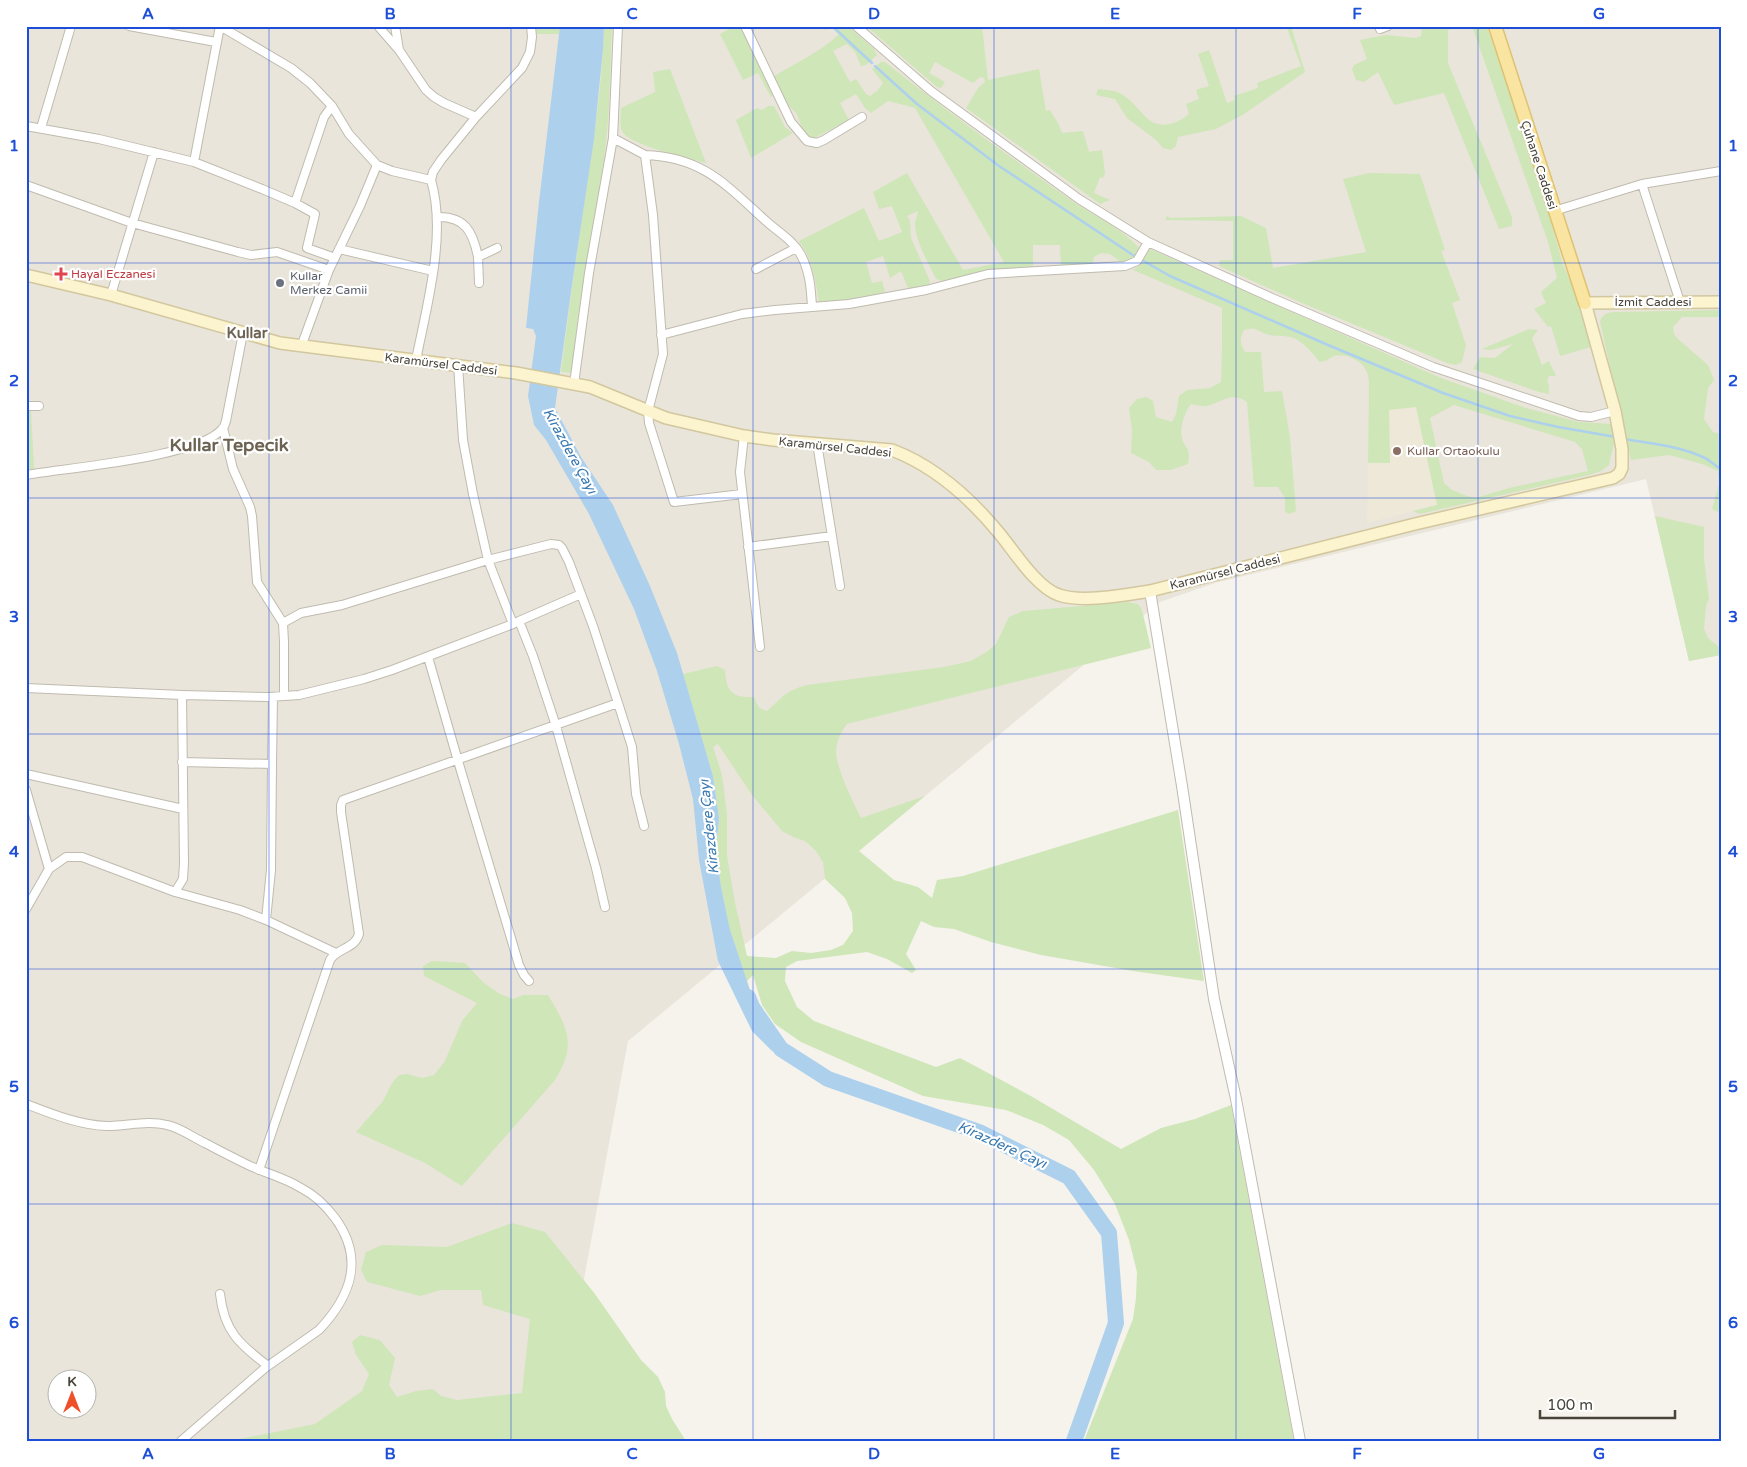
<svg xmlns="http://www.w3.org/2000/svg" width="1747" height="1467" viewBox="0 0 1747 1467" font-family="'Varela Round',sans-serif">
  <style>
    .residential { fill: #e9e5da; fill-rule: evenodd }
    .education { fill: #ede8d7 }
    .green { fill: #cfe6b8; fill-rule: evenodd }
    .water { fill: #add0ed }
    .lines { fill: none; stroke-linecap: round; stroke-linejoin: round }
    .stream { stroke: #add0ed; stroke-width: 2.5 }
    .river { stroke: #add0ed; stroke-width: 16 }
    .minor-casing { stroke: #c0bbaf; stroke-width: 10 }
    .tertiary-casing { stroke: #c0bbaf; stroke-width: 12 }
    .secondary-casing { stroke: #d2c79e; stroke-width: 14 }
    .primary-casing { stroke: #dec271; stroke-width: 15 }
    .minor { stroke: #fff; stroke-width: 8 }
    .tertiary { stroke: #fff; stroke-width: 10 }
    .secondary { stroke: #fcf3cf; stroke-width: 11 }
    .primary { stroke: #f9e4a1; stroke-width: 12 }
    .grid { fill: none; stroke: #1d4ed8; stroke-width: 1; stroke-opacity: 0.55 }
    .health-dot { fill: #e0444e; stroke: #fff; stroke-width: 2 }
    .worship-dot { fill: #6b7280; stroke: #fff; stroke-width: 2 }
    .education-dot { fill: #8d6e63; stroke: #fff; stroke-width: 2 }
    .labels { text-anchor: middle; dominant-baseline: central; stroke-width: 4.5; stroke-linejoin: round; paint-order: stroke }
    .street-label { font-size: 12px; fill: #49443a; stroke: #fff }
    .health-label { font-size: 12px; fill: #be3a42; stroke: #fff; text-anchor: start }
    .worship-label { font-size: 12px; fill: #5b616d; stroke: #fff; text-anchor: start }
    .education-label { font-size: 12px; fill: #785e54; stroke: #fff; text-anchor: start }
    .water-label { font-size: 14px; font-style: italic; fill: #3878b0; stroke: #fff }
    .quarter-label { font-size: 15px; font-weight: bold; fill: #6c6251; stroke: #fff }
    .district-label { font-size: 18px; font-weight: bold; fill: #6c6251; stroke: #fff }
    .neatline { fill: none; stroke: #1d4ed8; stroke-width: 2 }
    .grid-label { font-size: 16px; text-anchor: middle; font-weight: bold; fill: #1d4ed8 }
  </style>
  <rect width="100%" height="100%" fill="#f5f3ec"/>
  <path class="residential" d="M26,26H1721V655L1689,661L1646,479L1215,583L1160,602L628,1041L554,1441H26ZM58,1380H88V1410H58Z"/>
  <path class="education" d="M1369,382L1417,407L1437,505L1367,523Z"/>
  <path class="green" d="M536,26H560L559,34H537Z
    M604,26H612C610,73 610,120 603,167C592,235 577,304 572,373L561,372C567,322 574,273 581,224C591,158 602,93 604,26Z
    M734,26H740L773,95L771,97L758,73L743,80L720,34Z
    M821,26H848L874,49L877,55L866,65L861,66L855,52L847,44L833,51L850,82L856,79L866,94L870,96L878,90L883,83L872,69L881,62H885C944,109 1006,154 1068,198C1090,214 1122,228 1139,248C1135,258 1132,261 1121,262L1110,254L1101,253L1094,257L1092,265L1061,266L1060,245H1033V268L981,271L945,282L936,279C929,264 914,239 915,222C916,219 918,214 918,211L907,216L910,220L911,238L930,281L928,286L909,290L901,271L890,278L883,256L866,262L872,283L882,281L885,292L850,300L819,303C815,278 814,263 799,241L864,208L879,241L902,232L892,206L879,209L873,192L907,173L963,270L1004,262L915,108L888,101L871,113L865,108L856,94L840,103L849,120L814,138L808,137L803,132L797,114L786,103L773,77C795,63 821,52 839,34L833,27L825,30Z
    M866,26H982L988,80L1039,69L1046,111L1050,110L1059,125L1062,133L1083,131L1089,152L1102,150L1105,173L1103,178L1100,177L1094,193L1110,200L1100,204L966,108L978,88L985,82L984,78L980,77L973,83L935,62L929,73L945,82L941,88L937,87Z
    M1286,26H1291L1305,72L1244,114L1216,129L1178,137L1176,146L1171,150L1163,148L1156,140L1127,118L1115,99L1096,95L1098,89C1104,90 1112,90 1117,92C1130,97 1137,109 1147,118C1159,130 1178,124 1189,114L1186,104L1199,99L1196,90L1209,86L1198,54L1209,50L1227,103L1235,100L1234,96L1258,88L1257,83L1301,66Z
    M1422,26H1458L1448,30V63L1512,217V226L1499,229L1444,93L1394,105L1378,72L1364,82L1356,80L1352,69L1354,65L1367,59L1360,40L1386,35L1415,38L1421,36Z
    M1472,26H1487L1544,197L1563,265L1575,290L1591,347L1560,356L1551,326L1548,327L1534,309L1546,303L1541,292L1557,278L1548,242Z
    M670,69L706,163C689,158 628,145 622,131C619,125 621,115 621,108L655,92L653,72Z
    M768,106H774L785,127L793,133L751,158L736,120L757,108L762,110Z
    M1369,173L1420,174L1445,250L1441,251L1460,300L1452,303L1466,345L1462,362L1456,365L1447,363L1302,303L1219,266L1220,260H1233V221L1165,220L1167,216L1170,218L1241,216L1266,228L1273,268L1366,252L1343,179Z
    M1150,249L1441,378L1526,408L1579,422L1612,424L1614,443L1609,465L1601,471L1589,475L1420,514L1413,511L1437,505L1416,407L1389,410L1390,463H1368L1369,382C1368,378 1368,373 1366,370C1361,360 1345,353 1334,356C1328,359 1328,361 1319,362C1315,354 1302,342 1294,338C1286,335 1275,337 1266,334C1256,330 1256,327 1244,330C1239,338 1240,344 1245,352H1261L1264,392L1282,391L1290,437L1296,511L1290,514L1285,512V498L1278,487H1254L1247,402C1232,391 1222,402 1207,406C1203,407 1196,405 1191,404C1185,411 1179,428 1182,438C1185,451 1191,445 1188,464L1171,470H1156L1149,462L1131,453L1132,430L1129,408L1137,399L1147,397L1153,401L1156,417L1172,422L1176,414L1179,396L1187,390L1210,388L1221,382L1222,349V308L1133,270L1141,264ZM1454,405L1575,442L1582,449L1588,471L1509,488L1476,498L1467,496L1452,490L1444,483L1430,418Z
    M1721,310V317H1682L1673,327L1674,334L1678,339L1708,365L1714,380L1708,388L1704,419L1713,432L1721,434V511L1718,512L1712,509L1719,484L1718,471L1702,464L1669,455L1631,460L1600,322C1602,314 1607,313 1614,312Z
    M1529,329L1538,330L1532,338L1542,365L1549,361L1556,376H1549L1547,381L1549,385V394L1539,392L1473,369L1480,357L1495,358L1513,344L1491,350L1482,349Z
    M26,410H31L34,469H26Z
    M1655,516L1704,527V559L1709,599L1706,606L1704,629L1708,638L1721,649V655L1689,661Z
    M1128,602L1138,604L1142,610L1151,648L847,724C841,732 836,742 836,753C838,772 852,800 861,818L925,796L859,851L894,880L918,887L932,898L937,880L963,876L1178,810L1204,981L1133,971L1041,955L991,942L954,929L934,927L921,921L906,954L916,970L912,973L887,959L867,952L797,961L786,967L785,981L797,1007L814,1021L936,1067L960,1058L1029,1095L1121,1149L1161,1128L1195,1119L1231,1105L1294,1441H1084L1133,1319L1136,1298L1137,1272L1129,1240L1115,1204L1094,1170L1069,1140L1043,1125L1006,1110L923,1096L801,1042L775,1024L762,1005L753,975L746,982L730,930L721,887L716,850L719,818L713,776L683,674L717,666L725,670C726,691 732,698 754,697L759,708L767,711C783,697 785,691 807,685L944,667L971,661L988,651L996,644L1009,617L1023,611ZM718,744L752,795L782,831L793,837L805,841L816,851L823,862L825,879L845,898L852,913L853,931L843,945L831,950L811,953L792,951L776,958L747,956L735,903L727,856V814L722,775L713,747Z
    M432,961L465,963L484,983L500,994L513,999L523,995H548C568,1028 577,1045 555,1080L462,1186L425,1163L356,1132L383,1101L392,1083L399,1075L407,1074L422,1078L434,1075L445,1061L462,1021L477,1003L424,976L423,966Z
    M512,1223L545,1232L595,1294L641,1360L658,1377L665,1392L666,1406L672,1419L686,1441H230L315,1424L362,1391L369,1374L356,1355L352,1342L360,1335L380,1340L395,1358L389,1385L397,1397L416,1391L433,1389L441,1396L457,1400L522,1393L530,1319L483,1305L481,1290H441L420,1296L367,1282L361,1270L366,1252L382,1245L447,1247Z"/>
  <path class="water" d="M560,26H604L603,49L594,139L571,292L555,408L581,457L613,505L650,586L677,653L713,776L719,818L716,850L721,887L730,930L763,1029L781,1049L772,1051L752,1031L718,961L699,860L693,799L679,744L657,671L634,609L589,514L546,440L534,425L528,396L536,336L533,329L526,328L539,202Z"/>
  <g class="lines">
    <path class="stream" d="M832,26L872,63
      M875,66L917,104L999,166L1133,255L1170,276L1328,345L1443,393L1510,416L1558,427L1616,437
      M1624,439C1650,443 1680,446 1705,458C1711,461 1715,466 1721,469"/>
    <path class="river" d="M748,997L752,1007L781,1049L828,1079L979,1132L1069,1177L1109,1233L1116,1323L1074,1441"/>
    <g class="minor-casing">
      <path id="minor" d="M129,26L216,42
        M220,26L291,68L310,83L332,106L349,134L377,165L392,171L431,180C447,234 427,305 416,360
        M378,26L398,49
        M395,26L399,50L426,90L434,97L444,103L476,117
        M618,26L613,138L645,155L653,215L663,354L648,411L649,423L674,502L742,494
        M745,26L791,122L807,141L817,143L824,140L862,117
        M856,26L931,91L1079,199L1148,242L1272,298L1433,367L1579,416L1591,417L1615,411
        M1380,29L1388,26
        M26,126L99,139L194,162L262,189L295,203L315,214L307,248L335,258
        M41,128L71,26
        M645,155C703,157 726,185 766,221C778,232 793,240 801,255C810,272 811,289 812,307
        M194,162L220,26
        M431,180L433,172L441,160L476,117L522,68L530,52L532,37L531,26
        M1642,184L1680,302
        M26,185L132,223L238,252L251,255L277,252L329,270
        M295,203L324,117L332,106
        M1554,211L1642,184L1721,171
        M437,217C465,216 473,232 478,257L497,248
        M339,249L433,271
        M478,257L479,283
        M756,269L796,248
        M111,295L154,152
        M661,335L742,314L775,310L849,304L926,290L988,274L1125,266L1137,261L1148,242
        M301,347L329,270L360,206L377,165
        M458,365L463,440L473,494L488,560L513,624L519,621L533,656L556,726L596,868L605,907
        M574,384L589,273L613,138
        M26,406H39
        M223,428L233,469L250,507L252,516L257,582L283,623
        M744,436L740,472L760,647
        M817,443L840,586
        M26,475C65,468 202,457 223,428C225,426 225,423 226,421L243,333
        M748,547L832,536
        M519,621L581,594
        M428,657L458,761L519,965L524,975L529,981
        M26,688L182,695L269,697L299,695L364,679L392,670L513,624
        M618,703L632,747L636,794L644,826
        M182,762L272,764L273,697
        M26,774L183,809
        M26,790L49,869L66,857H82L175,892L183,879L184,863L182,695
        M175,892L240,910L266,920L336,953
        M26,909L49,869
        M266,920L271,870L272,764
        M26,1104C52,1114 79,1125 107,1126C127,1126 148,1120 167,1125C181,1128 192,1137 205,1143C218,1150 232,1157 246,1164C264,1173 284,1177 301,1188C315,1195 326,1206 335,1218C365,1259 351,1296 319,1330L265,1368L181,1441
        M259,1170L330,960C337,948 355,949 359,934L341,812V805L343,800L618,703L593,626L569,562L562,548L559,545L551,544L488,560L342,605L301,613L283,623L284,642V696
        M220,1294C224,1331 239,1344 268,1366"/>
    </g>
    <g class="tertiary-casing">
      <path id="tertiary" d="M1150,591L1182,786L1214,999L1236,1099L1300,1441"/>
    </g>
    <g class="secondary-casing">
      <path id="secondary" d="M26,275L111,295L280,343L516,373L590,387L666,418L744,436L773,440L892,450C934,466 971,499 999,533C1014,551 1037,588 1059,595C1082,603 1125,595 1150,591L1415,524L1613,478L1619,474L1622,468V449L1615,411L1585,303L1721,302"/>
    </g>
    <g class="primary-casing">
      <path id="primary" d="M1495,26L1585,303"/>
    </g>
    <use href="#minor" class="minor"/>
    <use href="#tertiary" class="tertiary"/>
    <use href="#secondary" class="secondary"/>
    <use href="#primary" class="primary"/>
  </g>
  <path class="grid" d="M269,26V1441M511,26V1441M753,26V1441M994,26V1441M1236,26V1441M1478,26V1441M26,263H1721M26,498H1721M26,734H1721M26,969H1721M26,1204H1721"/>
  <path class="health-dot" d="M58.5 266.5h5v5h5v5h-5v5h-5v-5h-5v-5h5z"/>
  <circle class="worship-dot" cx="280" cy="283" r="5"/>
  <circle class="education-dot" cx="1397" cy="451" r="5"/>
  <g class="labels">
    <g class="street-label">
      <text transform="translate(1539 165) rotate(72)">Çuhane Caddesi</text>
      <text x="1653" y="302">İzmit Caddesi</text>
      <text transform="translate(441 364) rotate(7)">Karamürsel Caddesi</text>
      <text transform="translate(835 447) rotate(6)">Karamürsel Caddesi</text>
      <text transform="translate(1225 572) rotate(-14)">Karamürsel Caddesi</text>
    </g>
    <g class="health-label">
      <text x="71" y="274">Hayal Eczanesi</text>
    </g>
    <g class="worship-label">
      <text x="290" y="276">Kullar<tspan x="290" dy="14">Merkez Camii</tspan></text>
    </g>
    <g class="education-label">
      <text x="1407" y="451">Kullar Ortaokulu</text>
    </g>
    <g class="water-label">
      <text transform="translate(570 451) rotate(61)">Kirazdere Çayı</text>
      <text transform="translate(709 827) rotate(-96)">Kirazdere Çayı</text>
      <text transform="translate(1002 1145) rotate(24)">Kirazdere Çayı</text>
    </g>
    <g class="quarter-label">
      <text x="247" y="333">Kullar</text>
    </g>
    <g class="district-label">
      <text x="229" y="445">Kullar Tepecik</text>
    </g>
  </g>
  <rect width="1747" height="1467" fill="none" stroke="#ffffff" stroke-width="55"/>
  <g transform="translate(72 1394)"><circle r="24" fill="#ffffff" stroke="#b6b4b0"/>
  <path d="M0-4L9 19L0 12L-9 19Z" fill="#ee502a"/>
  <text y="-8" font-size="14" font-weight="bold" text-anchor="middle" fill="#49443a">K</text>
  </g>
  <path d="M1540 1410v8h135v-8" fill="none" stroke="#49443a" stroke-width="2.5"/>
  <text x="1547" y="1410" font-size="15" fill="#49443a" stroke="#ffffff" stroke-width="4" paint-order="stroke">100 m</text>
  <rect x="28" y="28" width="1692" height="1412" class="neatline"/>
  <g class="grid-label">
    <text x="148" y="19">A</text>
    <text x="390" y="19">B</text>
    <text x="632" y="19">C</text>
    <text x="874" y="19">D</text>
    <text x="1115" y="19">E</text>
    <text x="1357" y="19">F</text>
    <text x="1599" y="19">G</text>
    <text x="14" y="151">1</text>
    <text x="1733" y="151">1</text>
    <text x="14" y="386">2</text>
    <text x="1733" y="386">2</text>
    <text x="14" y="622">3</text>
    <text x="1733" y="622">3</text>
    <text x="14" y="857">4</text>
    <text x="1733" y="857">4</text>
    <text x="14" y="1092">5</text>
    <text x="1733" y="1092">5</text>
    <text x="14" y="1328">6</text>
    <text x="1733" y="1328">6</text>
    <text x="148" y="1459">A</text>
    <text x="390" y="1459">B</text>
    <text x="632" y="1459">C</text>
    <text x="874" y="1459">D</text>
    <text x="1115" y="1459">E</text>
    <text x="1357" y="1459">F</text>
    <text x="1599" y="1459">G</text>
  </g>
</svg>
